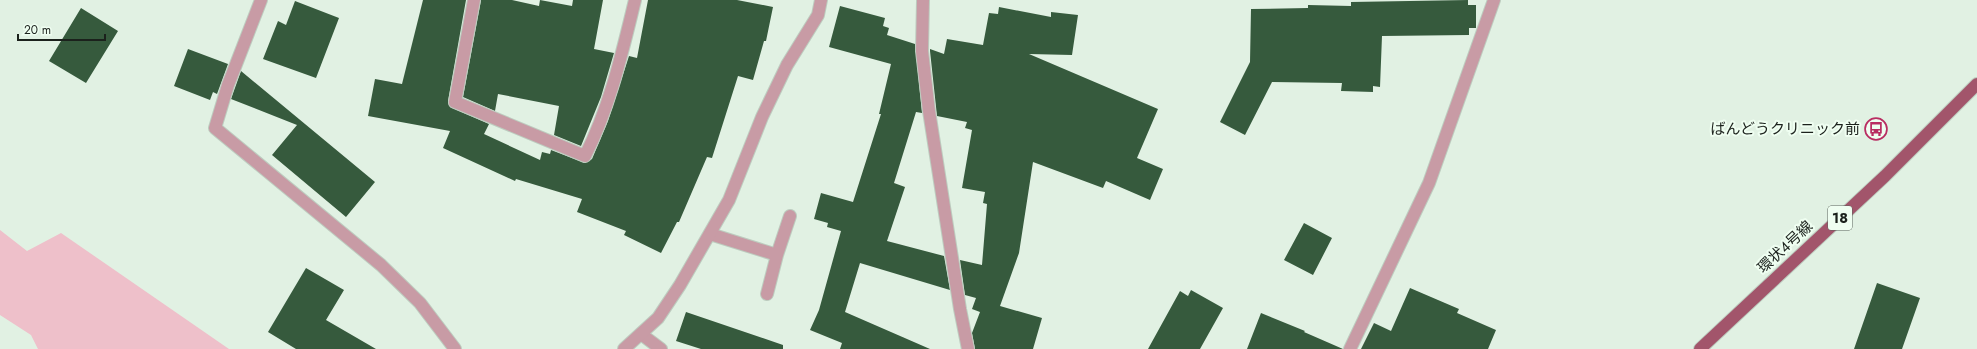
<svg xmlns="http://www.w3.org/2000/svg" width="1977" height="349" viewBox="0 0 1977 349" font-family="Jost,'Noto Sans JP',sans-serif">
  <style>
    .green { fill: #eec0ca }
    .building { fill: #365a3d }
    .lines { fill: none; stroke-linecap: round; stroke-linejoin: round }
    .lane-casing { stroke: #bdccbf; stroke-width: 14 }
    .street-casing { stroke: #bdccbf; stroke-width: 14 }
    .primary-casing { stroke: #bdccbf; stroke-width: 14 }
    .lane { stroke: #c89ba5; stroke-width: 12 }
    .street { stroke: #c89ba5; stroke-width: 12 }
    .primary { stroke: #a2556b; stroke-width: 12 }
    .labels { text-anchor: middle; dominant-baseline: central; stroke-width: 4; stroke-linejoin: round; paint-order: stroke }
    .shield { fill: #effef1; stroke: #5b635c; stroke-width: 1 }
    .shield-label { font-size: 14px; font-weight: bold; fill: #1b211c }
    .poi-label { font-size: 15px; fill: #1b211c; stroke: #effef1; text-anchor: end }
    .street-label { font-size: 15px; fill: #1b211c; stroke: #effef1 }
  </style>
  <rect width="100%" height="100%" fill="#e1f1e3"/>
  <path class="green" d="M0,230L27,251L61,233L229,349H38L31,335L0,315Z"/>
  <path class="building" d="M423,0H466L448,101L450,107L489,124L484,134L540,160L542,152L550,154L551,150L585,163L592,159L608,121L629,56L637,58L648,0H737L773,7L766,41H764L753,80L738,76L712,158L707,157L679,222H677L661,253L624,235L626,231L577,212L582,199L516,179L515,181L443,148L450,131L368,116L375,79L402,84Z
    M481,0H512L539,6L540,0L572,6L573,0H603L594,49L614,53L601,97L581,146L554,135L559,106L498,94L495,111L463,97Z
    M1468,0V5H1476V28H1469V35L1382,36L1380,87L1373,86V92L1341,91L1342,83L1272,82L1245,135L1220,122L1250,62L1251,9L1308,8V5L1351,6V2Z
    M295,1L339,18L316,78L263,59L278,21L286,25Z
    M840,6L885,18L883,26L889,28L887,35L915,44L922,113L916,112L894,183L905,187L887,241L944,256L950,290L860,263L845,312L930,349H840L842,343L810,330L819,310L841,231L827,227L828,223L814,219L821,193L853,202L881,114H879L891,64L829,47Z
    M999,7L1051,17V12L1078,15L1072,55L1029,54L1158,109L1137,158L1163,169L1150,200L1106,181L1103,188L1033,162L1019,253L1000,306L1042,318L1033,349H975L972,333L980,312L972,309L976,298L965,295L960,260L982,265L987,204L983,203L985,192L962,188L972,130L965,128L967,122L937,116L930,51V49L944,54L947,39L983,45L989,13L998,14Z
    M81,8L118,31L86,83L49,61Z
    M188,49L228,64L217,94L213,92L210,100L174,86Z
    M241,71L375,182L346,217L272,155L297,125L231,99Z
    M1304,223L1332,238L1313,275L1284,260Z
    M306,268L344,290L326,320L376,349H296L268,332Z
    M1877,283L1920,298L1902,349H1854Z
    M1410,288L1459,309L1457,313L1496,330L1488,349H1361L1374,323L1391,331Z
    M1191,290L1223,308L1200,349H1148L1180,291L1188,296Z
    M686,312L783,345V349H701L676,341Z
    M1261,313L1305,331L1304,332L1343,349H1247Z"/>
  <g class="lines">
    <g class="lane-casing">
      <path id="lane" d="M474,0L455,102L585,156C610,107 622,53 635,0
        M710,234L777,255
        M767,294L777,255L790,216
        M641,334L661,349"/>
    </g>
    <g class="street-casing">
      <path id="street" d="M261,0L228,85L215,128L381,265L420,303L455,349
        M923,0L922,51L929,111L960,309L968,349
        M624,349L658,318L680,285L729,200L762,117L787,65L818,15L821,0
        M1350,349L1429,183L1494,0"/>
    </g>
    <g class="primary-casing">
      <path id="primary" d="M1700,349L1885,176L1977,84"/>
    </g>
    <use href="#lane" class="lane"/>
    <use href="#street" class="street"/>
    <use href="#primary" class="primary"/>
  </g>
  <defs>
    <g id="bus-ring" transform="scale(1.15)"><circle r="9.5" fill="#effef1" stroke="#b92d62" stroke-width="1.5"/><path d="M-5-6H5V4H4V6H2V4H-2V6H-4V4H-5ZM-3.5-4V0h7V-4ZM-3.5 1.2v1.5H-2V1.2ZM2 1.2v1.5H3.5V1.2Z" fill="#b92d62"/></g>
  </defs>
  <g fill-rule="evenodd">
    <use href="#bus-ring" x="1876" y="129"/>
  </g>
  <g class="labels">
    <rect class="shield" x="1828" y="206" width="24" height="24" rx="3"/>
    <g class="shield-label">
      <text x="1840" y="218">18</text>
    </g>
    <g class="poi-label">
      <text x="1860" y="129">ばんどうクリニック前</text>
    </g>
    <g class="street-label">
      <text transform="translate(1785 247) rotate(-43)">環状4号線</text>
    </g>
  </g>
  <path d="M18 34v6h87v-6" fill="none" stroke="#1b211c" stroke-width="2"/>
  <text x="24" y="34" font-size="12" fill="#1b211c" stroke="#effef1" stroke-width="3" paint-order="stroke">20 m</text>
</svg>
